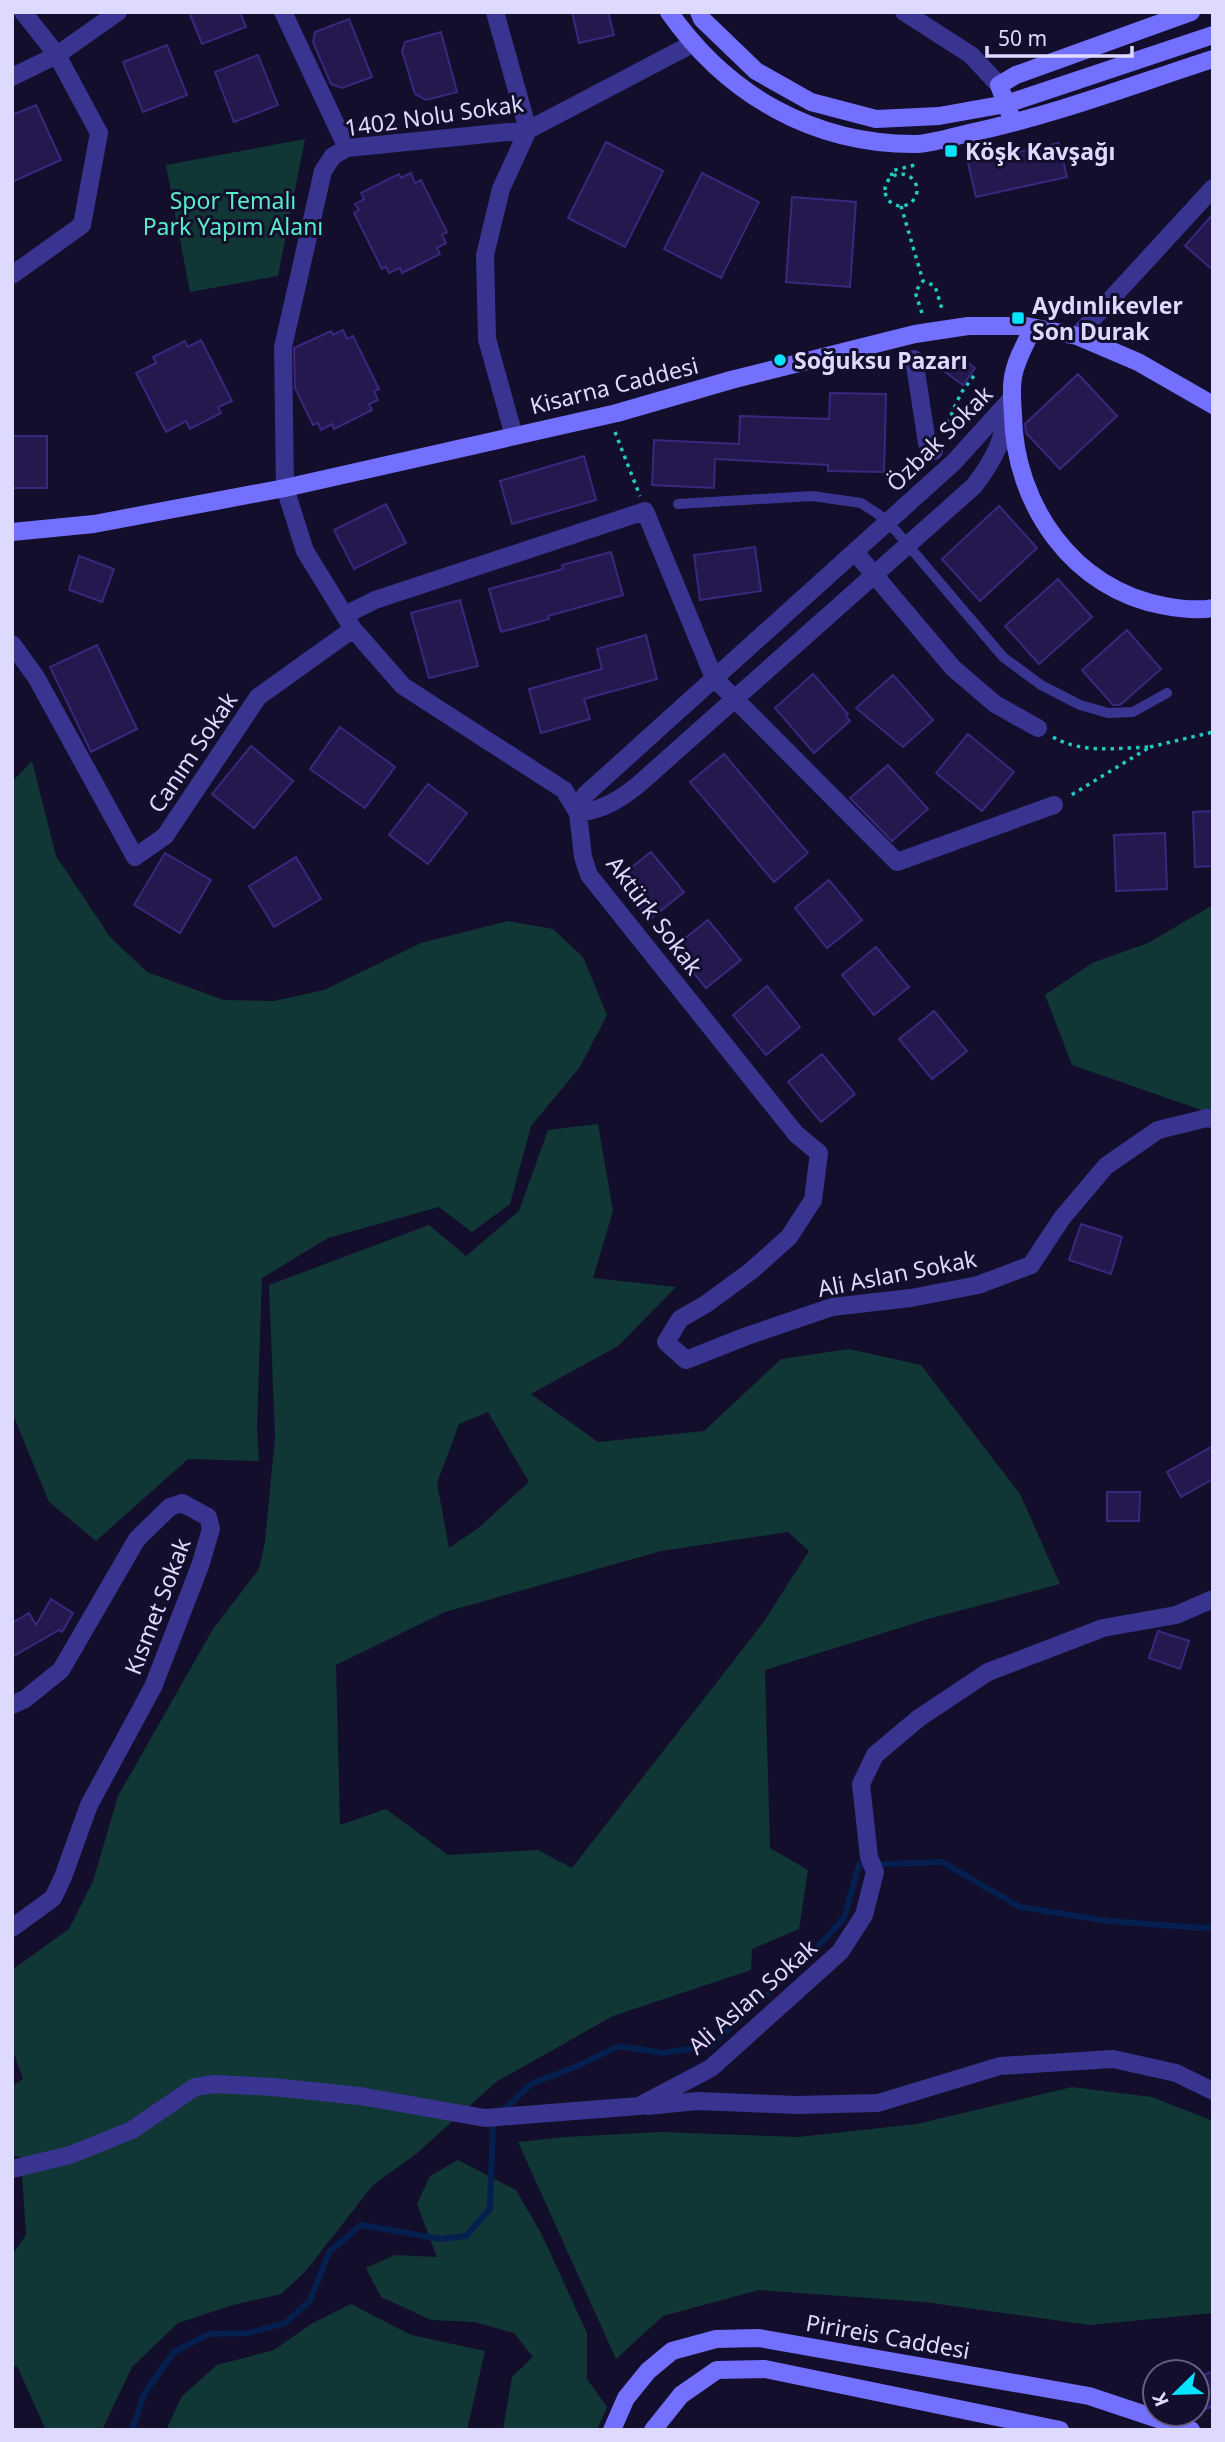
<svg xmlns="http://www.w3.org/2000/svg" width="1225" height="2442" viewBox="0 0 1225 2442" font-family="'Noto Sans',sans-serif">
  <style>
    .green { fill: #103735; fill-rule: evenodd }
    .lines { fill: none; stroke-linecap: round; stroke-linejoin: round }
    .stream { stroke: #051f4e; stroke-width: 6 }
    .building { fill: #24184f; stroke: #39287d; stroke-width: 2 }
    .path { stroke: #23c9c0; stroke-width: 3.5; stroke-dasharray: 3.5 5; stroke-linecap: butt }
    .lane { stroke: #39348f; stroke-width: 10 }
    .street { stroke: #39348f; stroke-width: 18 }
    .secondary { stroke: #7470ff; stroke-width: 18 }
    .poi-dot { fill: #05e4ff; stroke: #130e2c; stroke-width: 2.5 }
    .labels { text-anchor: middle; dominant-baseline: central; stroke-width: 6; stroke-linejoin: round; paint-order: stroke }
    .street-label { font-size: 23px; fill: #ded9ff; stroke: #130e2c }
    .poi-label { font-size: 23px; font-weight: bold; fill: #ded9ff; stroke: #130e2c; text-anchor: start }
    .park-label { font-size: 23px; fill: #58ecc8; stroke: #130e2c }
  </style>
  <rect width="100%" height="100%" fill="#130e2c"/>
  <path class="green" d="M305,139L278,276L190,292L166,165Z
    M32,761L56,856L110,937L147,972L224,1000L274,1001L324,990L421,943L508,921L553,929L583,957L607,1015L580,1067L531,1126L510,1204L472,1232L439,1207L328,1238L262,1278L257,1428L259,1461L188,1459L96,1541L49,1502L12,1412V782Z
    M1213,905V1114L1072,1065L1045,995L1092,963L1148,943Z
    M598,1124L613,1211L593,1278L676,1287L618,1346L531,1394L598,1442L704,1431L781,1359L849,1349L921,1365L1020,1494L1060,1584L928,1619L765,1670L770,1848L808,1870L799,1929L752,1949L751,1970L613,2016L496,2082L416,2154L373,2185L305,2272L281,2294L233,2305L178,2323L132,2367L102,2430H46L17,2366L12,2367V2255L26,2235L21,2157L12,2156V2086L23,2079L12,2048V1970L69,1929L93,1881L118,1796L213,1629L259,1569L265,1542L275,1437L269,1285L429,1225L466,1256L519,1211L548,1130ZM488,1412L529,1482L477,1529L449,1548L437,1483L459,1424ZM788,1532L809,1551L763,1623L572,1868L538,1850L448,1855L386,1809L340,1825L336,1665L445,1612L661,1551Z
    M1072,2087L1152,2097L1213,2121V2313L1090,2325L924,2302L759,2290L663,2316L616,2359L518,2142L565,2137L661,2132L798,2137L917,2124Z
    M458,2160L516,2190L541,2233L587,2333V2379L607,2407L597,2430H503L512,2377L533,2357L514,2333L474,2322L431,2320L381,2297L366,2268L395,2255L437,2257L417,2204L430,2176Z
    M351,2304L411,2335L485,2351L467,2430H166L182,2396L217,2365L274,2350L311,2324Z"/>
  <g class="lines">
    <path class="stream" d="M503,2111L531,2084L575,2067L619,2046L663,2053L710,2046L810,1955L844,1918L859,1865L942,1862L1020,1907L1108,1921L1202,1928L1213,1927
      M132,2430L144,2394L174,2352L209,2334L249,2333L285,2323L310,2301L329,2252L361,2225L441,2239L466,2236L490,2209L493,2121L496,2119"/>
  </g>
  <path class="building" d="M189,12H240L246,27L202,44Z
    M572,12H608L614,35L579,43Z
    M349,19L372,77L342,88L331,84L313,42L315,32Z
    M441,32L457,92L426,100L415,94L402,51L405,42Z
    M167,45L187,95L143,112L123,62Z
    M258,55L278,105L234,122L215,72Z
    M36,105L61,160L12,182V115Z
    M606,142L663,171L625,247L568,218Z
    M1059,143L1067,177L976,197L968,163Z
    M411,173L415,183L421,180L447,232L442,235L446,243L437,248L440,254L402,273L400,268L389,273L386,267L382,269L354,213L359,210L355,204L364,199L361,193L399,174L401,178Z
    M702,173L759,202L721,278L664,249Z
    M792,197L856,202L850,287L786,282Z
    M1213,214V270L1185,246Z
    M343,330L347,339L353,336L379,389L374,391L378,400L369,404L372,410L334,429L332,424L321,430L318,423L313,425L295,388L294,348L331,331L333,335Z
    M201,340L232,401L218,407L221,413L190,429L186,421L166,432L136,373L156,363L153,357L185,341L188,347Z
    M956,354L975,368L963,385L944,371Z
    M1078,374L1117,416L1060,469L1026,433L1025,424Z
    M830,393L886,394L884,472L828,471V465L715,459L714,488L652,485L654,440L739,444L740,416L829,419Z
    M12,436H47V488H12Z
    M584,456L596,500L512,524L500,481Z
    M386,504L406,543L354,569L334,530Z
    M999,506L1037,548L980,601L942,559Z
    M755,547L761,591L700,600L694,555Z
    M611,552L623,595L548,616L549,619L501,632L489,589L563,569L562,565Z
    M79,556L114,569L102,602L69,590Z
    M1058,579L1092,617L1039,664L1005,626Z
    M460,600L478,666L429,678L411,613Z
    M1127,630L1161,669L1120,705H1113L1082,670Z
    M646,635L657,679L584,699L590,719L541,733L529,689L602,669L597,649Z
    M97,645L137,729L91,752L50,667Z
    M813,674L848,714L846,716L850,721L814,753L775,708Z
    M893,675L933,720L903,747L856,708Z
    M340,727L395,767L365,808L310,769Z
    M968,734L1014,772L982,811L936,773Z
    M251,746L293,781L254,828L212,794Z
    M724,754L808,853L774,882L690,782Z
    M888,765L928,809L892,841L850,798Z
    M428,784L467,813L428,864L389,835Z
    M1213,811V866L1195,867L1193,812Z
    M1165,833L1167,889L1116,891L1114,835Z
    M651,852L684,892L649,920L616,880Z
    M165,853L211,880L180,933L134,905Z
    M296,857L321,899L274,927L249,886Z
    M829,880L862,920L827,948L795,908Z
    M708,920L741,960L706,988L673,948Z
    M876,947L909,987L874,1015L842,975Z
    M767,986L800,1027L766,1055L733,1015Z
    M934,1011L967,1051L932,1079L899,1039Z
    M822,1054L855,1094L821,1122L788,1082Z
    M1081,1224L1122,1237L1111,1274L1069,1260Z
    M1213,1446V1479L1181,1497L1167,1472Z
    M1107,1492H1140L1139,1521H1107Z
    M51,1599L73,1613L62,1632L59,1630L12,1657V1623L29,1613L36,1625Z
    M1158,1631L1189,1641L1180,1669L1149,1658Z
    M1213,2371V2406L1197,2413V2378Z"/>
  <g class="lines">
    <path class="path" d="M885 190a16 16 0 1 1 32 0a16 16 0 1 1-32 0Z
      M892,176L891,171L919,164
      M901,206L923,281
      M922,313L915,292L923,281L935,286L942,309
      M944,431L961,393L976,373
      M615,432L640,496
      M1053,737C1082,754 1117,748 1150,747L1068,797
      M1150,747L1213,732"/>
    <path class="lane" d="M678,504L812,496L861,503L878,514L896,531L1003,657L1041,685L1080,705L1108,713L1133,712L1167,693"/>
    <path class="street" d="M283,12L347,148
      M495,12L528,130L501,189L485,255L487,339L514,436
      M904,12L971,55L999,85
      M694,43L528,130L347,148L333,156L323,171L283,347L285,488L305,551L353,629L403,686L564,790L578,813L583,857L589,875L796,1134L819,1153L813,1200L789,1237L751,1271L706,1304L680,1319L666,1342L686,1360L747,1336L832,1307L911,1298L978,1285L1031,1265L1062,1218L1106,1166L1158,1130L1207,1118L1213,1119
      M12,77L57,55L118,12
      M12,275L82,225L99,133L57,55L23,12
      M1077,336L1213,188
      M914,359L927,443L934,451
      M1012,398C1002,438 1000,452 974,486L638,785C619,800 603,810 578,813L585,795L954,462Z
      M855,552L953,668L995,704L1038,728
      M345,615L375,600L645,511L714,678L897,862L1054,805
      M12,644L36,677L135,857L165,836L258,697L353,629
      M12,1705L25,1699L61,1670L137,1539L170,1507L182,1503L208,1517L211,1529L200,1566L153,1687L89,1805L63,1877L53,1898L12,1928
      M647,2106L698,2101L796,2105L878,2103L1000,2066L1113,2059L1176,2073L1213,2091
      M12,2169L70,2155L132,2130L195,2087L215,2084L273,2087L360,2096L485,2118L639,2106L711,2068L840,1952L864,1915L875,1872L869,1857L861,1784L875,1755L919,1718L988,1672L1103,1628L1176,1615L1213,1599"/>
    <path class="secondary" d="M669,12C727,95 814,145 917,144C934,143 952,137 969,133C1052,116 1132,85 1213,59
      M699,12L702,19L756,71L811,102L876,119L939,116L1006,104L1213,35
      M1010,114L999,85L1016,75L1191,12
      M1033,328C1026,343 1016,359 1013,377C1011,388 1012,402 1013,414C1014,504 1073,590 1165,606C1181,609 1197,611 1213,608
      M12,532L94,524L285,488L617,413L731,380L915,334L968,326H1026L1077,336L1138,362L1213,405
      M612,2430L626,2398L648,2371L672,2351L716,2339L759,2338L1089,2396L1191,2430
      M653,2430L681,2395L717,2370L765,2369L1060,2430"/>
  </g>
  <g class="poi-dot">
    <rect x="944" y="144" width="14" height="14" rx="3.5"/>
    <rect x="1011" y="311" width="14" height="14" rx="3.5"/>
    <circle cx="780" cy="360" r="7"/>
  </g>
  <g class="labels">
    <g class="street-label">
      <text transform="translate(434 115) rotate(-8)">1402 Nolu Sokak</text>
      <text transform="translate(614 385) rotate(-14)">Kisarna Caddesi</text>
      <text transform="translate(939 438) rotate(-45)">Özbak Sokak</text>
      <text transform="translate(192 752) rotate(-56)">Canım Sokak</text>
      <text transform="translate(655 915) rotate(53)">Aktürk Sokak</text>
      <text transform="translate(897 1273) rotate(-11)">Ali Aslan Sokak</text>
      <text transform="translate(157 1606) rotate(-69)">Kısmet Sokak</text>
      <text transform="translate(752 1996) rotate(-41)">Ali Aslan Sokak</text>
      <text transform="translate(888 2336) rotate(10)">Pirireis Caddesi</text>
    </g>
    <g class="poi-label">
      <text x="965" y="151">Köşk Kavşağı</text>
      <text x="1032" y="305">Aydınlıkevler<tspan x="1032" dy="26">Son Durak</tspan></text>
      <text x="794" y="360">Soğuksu Pazarı</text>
    </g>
    <g class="park-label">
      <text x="233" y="200">Spor Temalı<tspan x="233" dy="26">Park Yapım Alanı</tspan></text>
    </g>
  </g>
  <rect width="1225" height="2442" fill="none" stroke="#ded9ff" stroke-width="28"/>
  <g transform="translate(1176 2393) rotate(247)"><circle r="33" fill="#130e2c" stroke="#645f80" stroke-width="2"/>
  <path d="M0-5L12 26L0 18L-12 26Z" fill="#05e4ff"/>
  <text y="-10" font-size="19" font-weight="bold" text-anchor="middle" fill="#ded9ff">K</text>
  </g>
  <path d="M987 46v10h145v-10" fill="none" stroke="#ded9ff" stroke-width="3.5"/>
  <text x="998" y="46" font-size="21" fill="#ded9ff" stroke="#130e2c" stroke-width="5" paint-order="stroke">50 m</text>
</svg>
